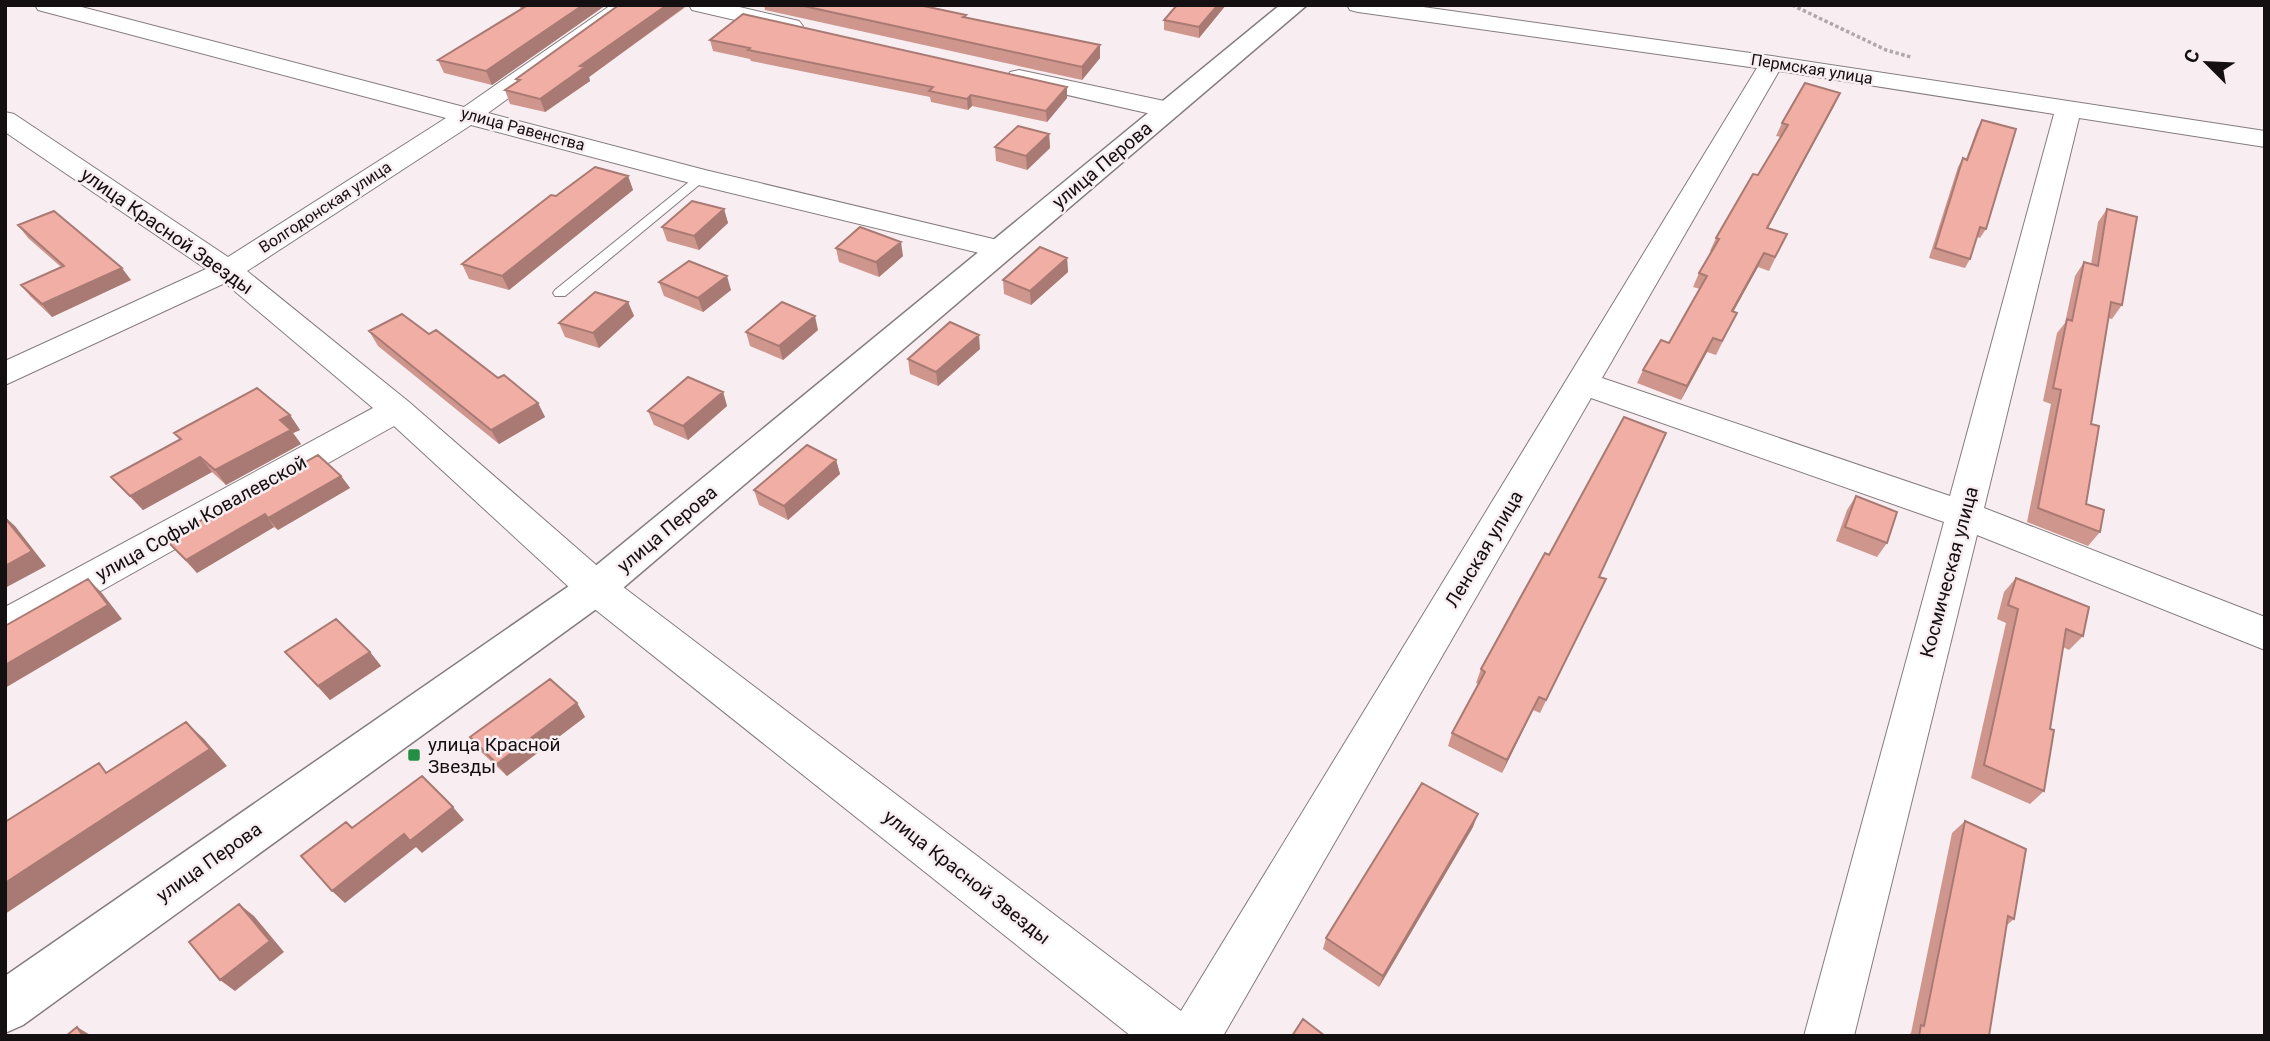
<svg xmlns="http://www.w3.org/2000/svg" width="2270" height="1041" viewBox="0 0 2270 1041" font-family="Roboto,sans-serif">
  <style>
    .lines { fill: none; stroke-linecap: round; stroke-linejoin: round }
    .service-casing { stroke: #857c7e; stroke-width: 2 }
    .minor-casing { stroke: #857c7e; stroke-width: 2 }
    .secondary-casing { stroke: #857c7e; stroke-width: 3 }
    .path { stroke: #b0a8aa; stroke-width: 3.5; stroke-dasharray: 3.5 2.5; stroke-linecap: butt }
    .service { fill: #fff; fill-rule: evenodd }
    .minor { fill: #fff; fill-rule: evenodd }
    .secondary { fill: #fff; fill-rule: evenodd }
    .wall { fill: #ce968d }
    .shaded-wall { fill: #a87a73 }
    .building { fill: #f0aea4; stroke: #a87a73; stroke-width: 2 }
    .poi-dot { fill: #258e45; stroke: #f8eef1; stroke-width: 2.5 }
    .labels { text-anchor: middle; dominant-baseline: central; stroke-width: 5; stroke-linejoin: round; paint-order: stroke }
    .far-street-label { font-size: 16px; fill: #141011; stroke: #f8eef1 }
    .street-label { font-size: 19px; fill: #141011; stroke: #f8eef1 }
    .poi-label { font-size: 19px; fill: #141011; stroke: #f8eef1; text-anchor: start }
  </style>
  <rect width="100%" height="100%" fill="#f8eef1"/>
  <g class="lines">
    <g class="service-casing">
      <path id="service" d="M700,173L707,177L705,180L565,296H555L553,293L555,290Z"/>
    </g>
    <g class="minor-casing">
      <path id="minor" d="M35,5H74L464,107L611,5H637L488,113L705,170L1010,243L1015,249L1010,255L1000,258L690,183L471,125L247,271L409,402L610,577L1181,1011L1757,68L1358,12L1350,10L1347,5H1409L1772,56L2265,131V147L2079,118L1984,508L2265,617V650L1977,535L1854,1036H1804L1944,522L1591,398L1223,1036H1131L582,599L394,426L19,637L5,642V607L373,408L225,283L5,385V361L206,269L5,132V112L14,114L228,257L446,118L38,10ZM1779,71L2054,114L1950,496L1602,378Z
        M689,5H731L799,21L803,26L799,31L791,33L692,10Z
        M1019,70L1169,102L1178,105L1182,110L1178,115L1169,118L1010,82L1007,77L1010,72Z"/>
    </g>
    <g class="secondary-casing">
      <path id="secondary" d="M1280,5H1307L610,599L23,1025L5,1033V976L582,577Z"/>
    </g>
    <path class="path" d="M1792,5L1886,50L1911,57"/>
    <use href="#service" class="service"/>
    <use href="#minor" class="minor"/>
    <use href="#secondary" class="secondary"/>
  </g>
  <path class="wall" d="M519,5H606L492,85L444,73L438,60L521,9Z
    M764,5H923L966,15V18L1100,58L1082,80L765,10Z
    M1177,5H1226L1199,38L1164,30V20Z
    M687,6L589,77L590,81L545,112L510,104L505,90L517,82L516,79Z
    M710,40L1067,98L1047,122L972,106L968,110L931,102L930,97L751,61L750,59L713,51Z
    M1840,93L1768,228L1787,234L1769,271L1758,267L1733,311L1737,313L1716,355L1707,352L1681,400L1637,383L1643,370L1669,343L1700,289L1693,287L1699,273L1711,252L1710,251L1716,238L1758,175L1781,137L1776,136L1782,123Z
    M1982,120L1986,229L1980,238L1977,237L1970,259L1965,268L1929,258L1958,167L1963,158L1966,159L1977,129Z
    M1049,134L1050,148L1027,170L996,161L995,147Z
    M628,176L633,190L509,290L469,279L462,264L556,196Z
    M724,209L728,223L699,250L667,241L662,227Z
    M2107,209L2122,305L2112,319L2108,318L2091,424L2086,504L2100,532L2088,546L2027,522L2051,404L2043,401L2057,333L2065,323L2075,276L2084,262L2091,264L2098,222Z
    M18,225L131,280L52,317L31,297L21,285L61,267L28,238Z
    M836,248L903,256L879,277L839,262Z
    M1067,258L1068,272L1031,305L1004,294L1003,280Z
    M659,282L731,290L703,312L664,296Z
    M628,302L634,316L599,348L565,337L559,323Z
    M818,330L783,360L750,346L746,332Z
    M369,331L429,334L538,403L545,417L499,444L378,346Z
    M980,349L938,386L910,374L908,359Z
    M723,392L727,406L688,440L654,425L648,411Z
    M290,415L300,430L293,433L301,444L226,485L212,472L143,510L111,477L180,440L174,433Z
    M836,460L840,474L788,520L759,505L754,490Z
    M341,476L350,488L278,530L274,527L197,573L166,540Z
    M1856,496L1887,543L1877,557L1836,541L1847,510Z
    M1600,577L1606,579L1540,713L1533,710L1502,773L1448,746L1452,733L1479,684L1476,683L1481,669Z
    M2016,578L2083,636L2069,650L2063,647L2050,729L2044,791L2030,804L1971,778L2006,623L1997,619L2004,592Z
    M285,652H370L381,666L330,700Z
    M577,703L585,717L507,776L480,751L470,737Z
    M1965,821L2014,919L2007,925L1989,1036H1907L1911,1033L1952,833Z
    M1473,827L1379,987L1323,949L1326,938Z"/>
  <path class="shaded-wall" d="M583,5H606L492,85L486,71Z
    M667,5H687L589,77L590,81L545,112L540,99L580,66Z
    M1218,5H1226L1199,38V27Z
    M1100,45V58L1082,80V67Z
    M1067,87V98L1047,122L1046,111Z
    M1840,93L1834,106L1761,241L1767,228Z
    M971,95L972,106L968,110L967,99Z
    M1049,134L1050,148L1027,170L1026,156Z
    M628,176L633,190L509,290L502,276Z
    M724,209L728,223L699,250L694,236Z
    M901,242L903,256L879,277L876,262Z
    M1764,253L1758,267L1726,325L1732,311Z
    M1067,258L1068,272L1031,305L1030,291Z
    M122,268L131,280L52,317L42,304Z
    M727,276L731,290L703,312L698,298Z
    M628,302L634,316L599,348L593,333Z
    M815,316L818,330L783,360L779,346Z
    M979,335L980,349L938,386L936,372Z
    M1713,338L1707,352L1681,400L1687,386Z
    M723,392L727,406L688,440L683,426Z
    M538,403L545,417L499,444L491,430Z
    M290,415L300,430L293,433L301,444L226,485L215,470L280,420Z
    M200,457L212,472L143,510L130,496Z
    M836,460L840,474L788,520L784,506Z
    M341,476L350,488L278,530L268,518Z
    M265,514L274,527L197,573L186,560Z
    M5,517L15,526L46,566L5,588Z
    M88,579L102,593L122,619L5,688V665Z
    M370,652L381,666L330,700L318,686Z
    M1539,697L1533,710L1502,773L1507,760Z
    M577,703L585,717L507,776L497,764Z
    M186,722L204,739L227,766L5,914V883Z
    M453,807L464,820L422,853L410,841Z
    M1478,814L1473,827L1379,987L1383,976Z
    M404,834L416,847L345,903L332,891Z
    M239,904L254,916L284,952L235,991L220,980Z
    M77,1027L92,1036H83Z"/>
  <path class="building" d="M528,5H583L486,71L438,60Z
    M619,5H667L580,66L585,67L540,99L505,90L520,80L516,79Z
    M799,5H919L966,15L963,17L1100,45L1082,67Z
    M1177,5H1218L1199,27L1164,20Z
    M743,14L1067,87L1046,111L971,95L967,99L929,91L933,87L748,50L750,48L710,40Z
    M1805,83L1840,93L1767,228L1787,234L1775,257L1764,253L1732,311L1737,313L1722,341L1713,338L1687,386L1643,370L1661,340L1669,343L1707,276L1699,273L1719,239L1716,238L1753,174L1758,175L1788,125L1782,123Z
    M1982,120L2016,129L1986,229L1980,227L1970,259L1935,248L1963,158L1967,160Z
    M1018,126L1049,134L1026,156L995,147Z
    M595,167L628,176L502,276L462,264L551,195L556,196Z
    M692,201L724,209L694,236L662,227Z
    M2107,209L2137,217L2122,305L2111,302L2091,424L2099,426L2086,504L2104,510L2100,532L2038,508L2061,390L2053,388L2067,319L2072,321L2084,262L2098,266Z
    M54,211L122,268L42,304L21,285L64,266L18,225Z
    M860,227L901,242L876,262L836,248Z
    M1040,247L1067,258L1030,291L1003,280Z
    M689,261L727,276L698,298L659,282Z
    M595,292L628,302L593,333L559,323Z
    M782,302L815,316L779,346L746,332Z
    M402,314L429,334L436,330L498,378L504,375L538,403L491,430L369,331Z
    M950,322L979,335L936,372L908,359Z
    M688,377L723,392L683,426L648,411Z
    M257,388L290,415L280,420L291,430L215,470L200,457L130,496L111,477L181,439L174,433Z
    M1624,417L1666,433L1599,577L1606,579L1546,700L1539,697L1507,760L1452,733L1485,672L1481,669L1545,553L1549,555Z
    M807,445L836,460L784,506L754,490Z
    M318,455L341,476L268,518L265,514L186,560L166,540Z
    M1856,496L1897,512L1887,543L1845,527Z
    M5,518L32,551L5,566Z
    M2016,578L2089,607L2083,636L2066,629L2050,729L2054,730L2044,791L1984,765L2018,609L2008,605Z
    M88,579L108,605L5,665V626Z
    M336,619L370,652L318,686L285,652Z
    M550,679L577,703L497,764L470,737Z
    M186,722L210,749L5,883V822L99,763L106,773Z
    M422,776L453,807L410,841L404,834L332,891L301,856L346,822L352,828Z
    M1422,783L1478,814L1383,976L1326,938Z
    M1965,821L2026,849L2014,919L2008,916L1989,1036H1919L1921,1025L1924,1026Z
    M239,904L270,941L220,980L189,942Z
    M1303,1019L1325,1036H1292Z
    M77,1027L83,1036H66Z"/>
  <rect class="poi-dot" x="407" y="748" width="14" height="14" rx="3.5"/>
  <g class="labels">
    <g class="far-street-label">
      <text transform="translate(1812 69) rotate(9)">Пермская улица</text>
      <text transform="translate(523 129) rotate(15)">улица Равенства</text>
      <text transform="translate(325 207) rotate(-33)">Волгодонская улица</text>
    </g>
    <g class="street-label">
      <text transform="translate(1102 165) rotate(-40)">улица Перова</text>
      <text transform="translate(167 231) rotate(35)">улица Красной Звезды</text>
      <text transform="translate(201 518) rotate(-29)">улица Софьи Ковалевской</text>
      <text transform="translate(667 529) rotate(-40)">улица Перова</text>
      <text transform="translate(1484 549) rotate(-59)">Ленская улица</text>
      <text transform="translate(1949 572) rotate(-75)">Космическая улица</text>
      <text transform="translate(209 862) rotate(-35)">улица Перова</text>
      <text transform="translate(967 877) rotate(38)">улица Красной Звезды</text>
    </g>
    <g class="poi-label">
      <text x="428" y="744">улица Красной<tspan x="428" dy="22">Звезды</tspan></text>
    </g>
  </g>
  <rect width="2270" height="1041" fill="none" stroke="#141011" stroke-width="14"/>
  <g transform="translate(2207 63) rotate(294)" stroke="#f8eef1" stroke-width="5" paint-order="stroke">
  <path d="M0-5L12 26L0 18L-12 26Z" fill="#141011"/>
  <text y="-10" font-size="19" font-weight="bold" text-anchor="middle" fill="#141011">С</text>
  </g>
</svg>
